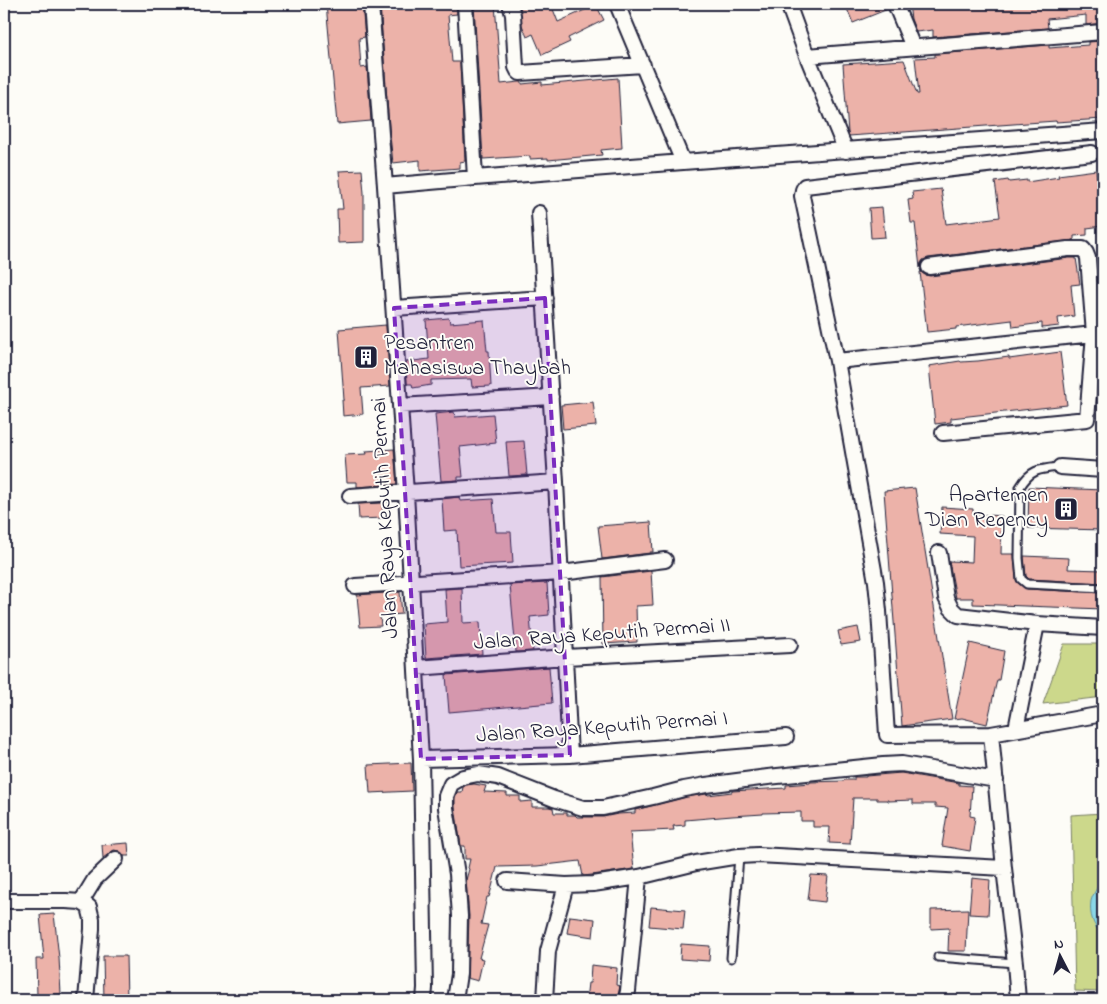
<svg xmlns="http://www.w3.org/2000/svg" width="1107" height="1004" viewBox="0 0 1107 1004" font-family="'Indie Flower',sans-serif">
  <style>
    .green { fill: #ccd88b; stroke: #777d63 }
    .water { fill: #8ad8e8; stroke: #608fa3 }
    .building { fill: #ecb2a9; stroke: #22223b }
    .lines { fill: none; stroke-linecap: round; stroke-linejoin: round }
    .service-casing { stroke: #22223b; stroke-width: 11 }
    .minor-casing { stroke: #22223b; stroke-width: 18 }
    .service { stroke: #fdfcf7; stroke-width: 7 }
    .minor { stroke: #fdfcf7; stroke-width: 14 }
    .marked { fill: #7b2cbf; fill-opacity: 0.2; stroke: #7b2cbf; stroke-width: 4; stroke-dasharray: 10 6; stroke-linejoin: round }
    .labels { text-anchor: middle; dominant-baseline: central; stroke-width: 4; stroke-linejoin: round; paint-order: stroke }
    .poi-label { font-size: 22px; fill: #22223b; stroke: #fdfcf7; text-anchor: start }
    .street-label { font-size: 22px; fill: #22223b; stroke: #fdfcf7 }
  </style>
  <rect width="100%" height="100%" fill="#fdfcf7"/>
  <filter id="ink" filterUnits="userSpaceOnUse"><feTurbulence type="fractalNoise" baseFrequency=".02" numOctaves="2"/><feDisplacementMap in="SourceGraphic" scale="10" xChannelSelector="R" yChannelSelector="G"/><feConvolveMatrix kernelMatrix="1 2 1 2 8 2 1 2 1" color-interpolation-filters="sRGB"/></filter>
  <g filter="url(#ink)">
    <path class="green" d="M1064,644H1103V697L1043,704Z
      M1103,813V992L1075,991L1071,815Z"/>
    <path class="water" d="M1103,884V935C1093,927 1089,914 1091,901C1092,896 1096,890 1098,886Z"/>
    <path class="building" d="M326,4H362L365,37L359,38L361,68L367,67L371,121L337,124Z
      M380,4H456L457,14L448,15L452,62H460L465,161L460,162V168L420,171V160L393,163L389,127Z
      M474,4H495L501,84L519,82H522V84L542,82V85L618,78L622,148L601,150L602,155L548,160V158L530,159V156L483,159Z
      M521,4H551L558,22L596,5L604,20L568,38L570,42L542,55L533,34L527,37L522,25L520,8L522,7Z
      M845,4H886L888,9L853,23Z
      M909,4H1103V23L1086,25V15L1047,19L1048,28L933,37V30L916,32L911,19Z
      M1103,41V119L1056,122V121L1027,123L849,136L848,133L843,64L904,60L917,94H919L915,58L935,57V54L1049,45V48L1088,45V42Z
      M362,170L364,193V242L338,243L337,209H343L339,171Z
      M1096,170L1102,226L1087,228V235L1074,236V240L928,258L923,260L921,263L920,268L915,223H911L908,200L913,199L912,192L941,189L946,224L1000,217L995,182L1008,180L1009,182L1027,180V182L1059,177L1058,175Z
      M882,207L885,237L871,238L869,208Z
      M1069,258H1076L1080,284L1071,285L1074,316L1058,318L1059,326L1042,328V323L1013,327L1012,320L956,327V329L927,332L920,272H921L920,269L922,273L925,275L930,276Z
      M449,318L450,323L484,320L487,351H489L491,386L472,387L471,379L431,380V385L413,388L412,384H407L406,362L429,359L426,320Z
      M386,325L390,386L361,388L363,414L343,416L342,400H344L339,329Z
      M1060,352L1067,405L951,418V422L935,424L929,366L960,361L961,362L978,361L1009,357V359Z
      M593,402L596,426L563,429L561,405Z
      M454,412L455,417L493,414L496,443L460,447L463,477H458V480L441,481L435,414Z
      M524,441L527,475L509,476L506,442Z
      M394,449L397,484L357,487V482H347L345,455L367,454L366,451Z
      M1029,487L1103,490V530L1028,528Z
      M915,488L952,719L902,726L884,491Z
      M459,497L460,501L493,499L496,532H511L513,563L459,566L457,530L444,531L442,499Z
      M382,503L383,518L359,519L358,504Z
      M942,507L973,509V514L1002,516L1001,554H1014L1016,580L1018,583L1027,589L1103,593V609L973,604V598H956L949,561L972,562L973,536L940,534Z
      M651,522L653,552H650V553L602,559L598,526Z
      M1024,556L1069,558L1068,569L1103,570V583L1029,579L1026,576Z
      M651,571L653,605L636,606L637,642L603,644L602,577Z
      M547,583L549,615L530,617L533,651L516,652L510,585Z
      M462,588L463,623L480,622L482,654L426,658L424,624L447,622L445,589Z
      M400,592L402,614L380,616L381,626L360,627L357,595Z
      M858,627L861,642L841,645L838,631Z
      M970,643L1004,651L999,680H997L987,724L962,718L954,719Z
      M549,667L552,703L449,712L446,675Z
      M411,763L412,791L370,793L368,765Z
      M901,773L959,783V785L972,786L970,816L975,817L970,851L942,846L948,808L935,807V804H913V800L888,801V800H877V798H853L850,844L829,843L830,827H813V821H801V812L763,813V814L732,816L685,820V825L673,826L674,830L630,832L634,869L592,875L583,876L580,861L537,866L497,867L492,887L489,897H487L481,924L488,925L479,958L483,959L478,981L467,978L469,916L466,880L469,869L468,868L470,859H465V846H461L455,807V798L457,792H462L463,787L466,785L474,784L486,786L484,792L507,793V796H520V802L532,801V807H549L553,808L554,813H567V815H575L577,817H603L618,814L635,813V810L686,797L707,794L708,795L732,792V791L786,788V785L810,783V782L844,781V780H854V777H866V776Z
      M128,843L129,856H124L119,851L114,850L103,858L102,845Z
      M811,875L828,876L825,902L808,900Z
      M972,878L990,880L988,915L969,914Z
      M651,907L685,910L683,929L649,926Z
      M968,909L966,951H948L949,928L931,929V910Z
      M54,914L59,958L61,994L37,995L36,959H44L40,915Z
      M570,916L595,919L593,937L567,933Z
      M681,944L710,946L709,961L680,959Z
      M103,956H126L127,1000H104Z
      M591,965L617,968L616,985L620,986L617,1000H586L588,983H590Z"/>
    <g class="lines">
      <g class="service-casing">
        <path id="service" d="M1060,467C1040,469 1031,469 1020,487L1019,558L1021,579L1027,584L1103,588
          M938,957L1015,963
          M731,958L739,856"/>
      </g>
      <g class="minor-casing">
        <path id="minor" d="M371,4L385,186L406,493L421,759L425,988L424,1000
          M465,4L475,178
          M510,4L513,15L516,67L518,71L520,73L643,65
          M617,4L683,162L1103,131
          M788,4L807,56L846,151
          M895,4L913,47
          M807,56L1103,32
          M1092,153L805,186L803,190L802,196L837,361L876,582L879,611L887,735L991,734L1103,714
          M385,186L475,178L683,162
          M539,213L556,482L570,755
          M929,267L1068,249H1083L1086,253L1088,258L1094,334L1087,419L943,433
          M394,308L545,298
          M837,361L1094,334
          M400,406L551,397
          M1060,467L1103,470
          M350,496L556,482
          M939,553L946,598L951,608L958,615L1037,624
          M355,586L561,573L665,560
          M416,668L566,657L790,645
          M1016,729L1037,624L1103,628
          M991,734L1004,868L1015,963L1018,1000
          M421,759L570,755L786,737
          M507,881L566,885L593,884L639,877L696,863L739,856L758,855L1004,868
          M4,901H66L81,902L89,907L92,919V929L86,1000
          M81,902L95,879L116,859
          M455,1000L459,974L460,916L457,874L446,808V796L451,784L463,777L478,774L498,777L554,799L583,808H603L653,797L684,789L706,785L768,777L883,765L902,764L996,780
          M545,1000L548,951L566,885
          M626,1000L628,991L639,877"/>
      </g>
      <use href="#service" class="service"/>
      <use href="#minor" class="minor"/>
    </g>
  </g>
  <path class="marked" d="M545,298L570,755L421,759L394,308Z"/>
  <defs>
    <g id="building-square" transform="scale(1.25)"><rect x="-9" y="-9" width="18" height="18" rx="4" fill="#22223b" stroke="#fdfcf7"/><path d="M-4-6H4V6H1V3H-1V6H-4ZM-2.5-4.3h1.7v1.8h-1.7ZM.8-4.3h1.7v1.8H.8ZM-2.5-1h1.7V.8h-1.7ZM.8-1h1.7V.8H.8Z" fill="#fff"/></g>
  </defs>
  <g fill-rule="evenodd">
    <use href="#building-square" x="366" y="357"/>
    <use href="#building-square" x="1066" y="509"/>
  </g>
  <g class="labels">
    <g class="poi-label">
      <text x="384" y="344">Pesantren<tspan x="384" dy="25">Mahasiswa Thaybah</tspan></text>
      <text x="1048" y="496" text-anchor="end">Apartemen<tspan x="1048" dy="25">Dian Regency</tspan></text>
    </g>
    <g class="street-label">
      <text transform="translate(386 518) rotate(-93)">Jalan Raya Keputih Permai</text>
      <text transform="translate(602 635) rotate(-4)">Jalan Raya Keputih Permai II</text>
      <text transform="translate(602 728) rotate(-4)">Jalan Raya Keputih Permai I</text>
    </g>
  </g>
  <rect width="1107" height="1004" fill="none" stroke="#fdfcf7" stroke-width="20"/>
  <rect x="10" y="10" width="1087" height="984" fill="none" stroke="#22223b" stroke-width="2" filter="url(#ink)"/>
  <g transform="translate(1060 956) rotate(354)" stroke="#fdfcf7" stroke-width="4" paint-order="stroke">
  <path d="M0-4L9 19L0 12L-9 19Z" fill="#22223b"/>
  <text y="-8" font-size="14" font-weight="bold" text-anchor="middle" fill="#22223b">N</text>
  </g>
</svg>
